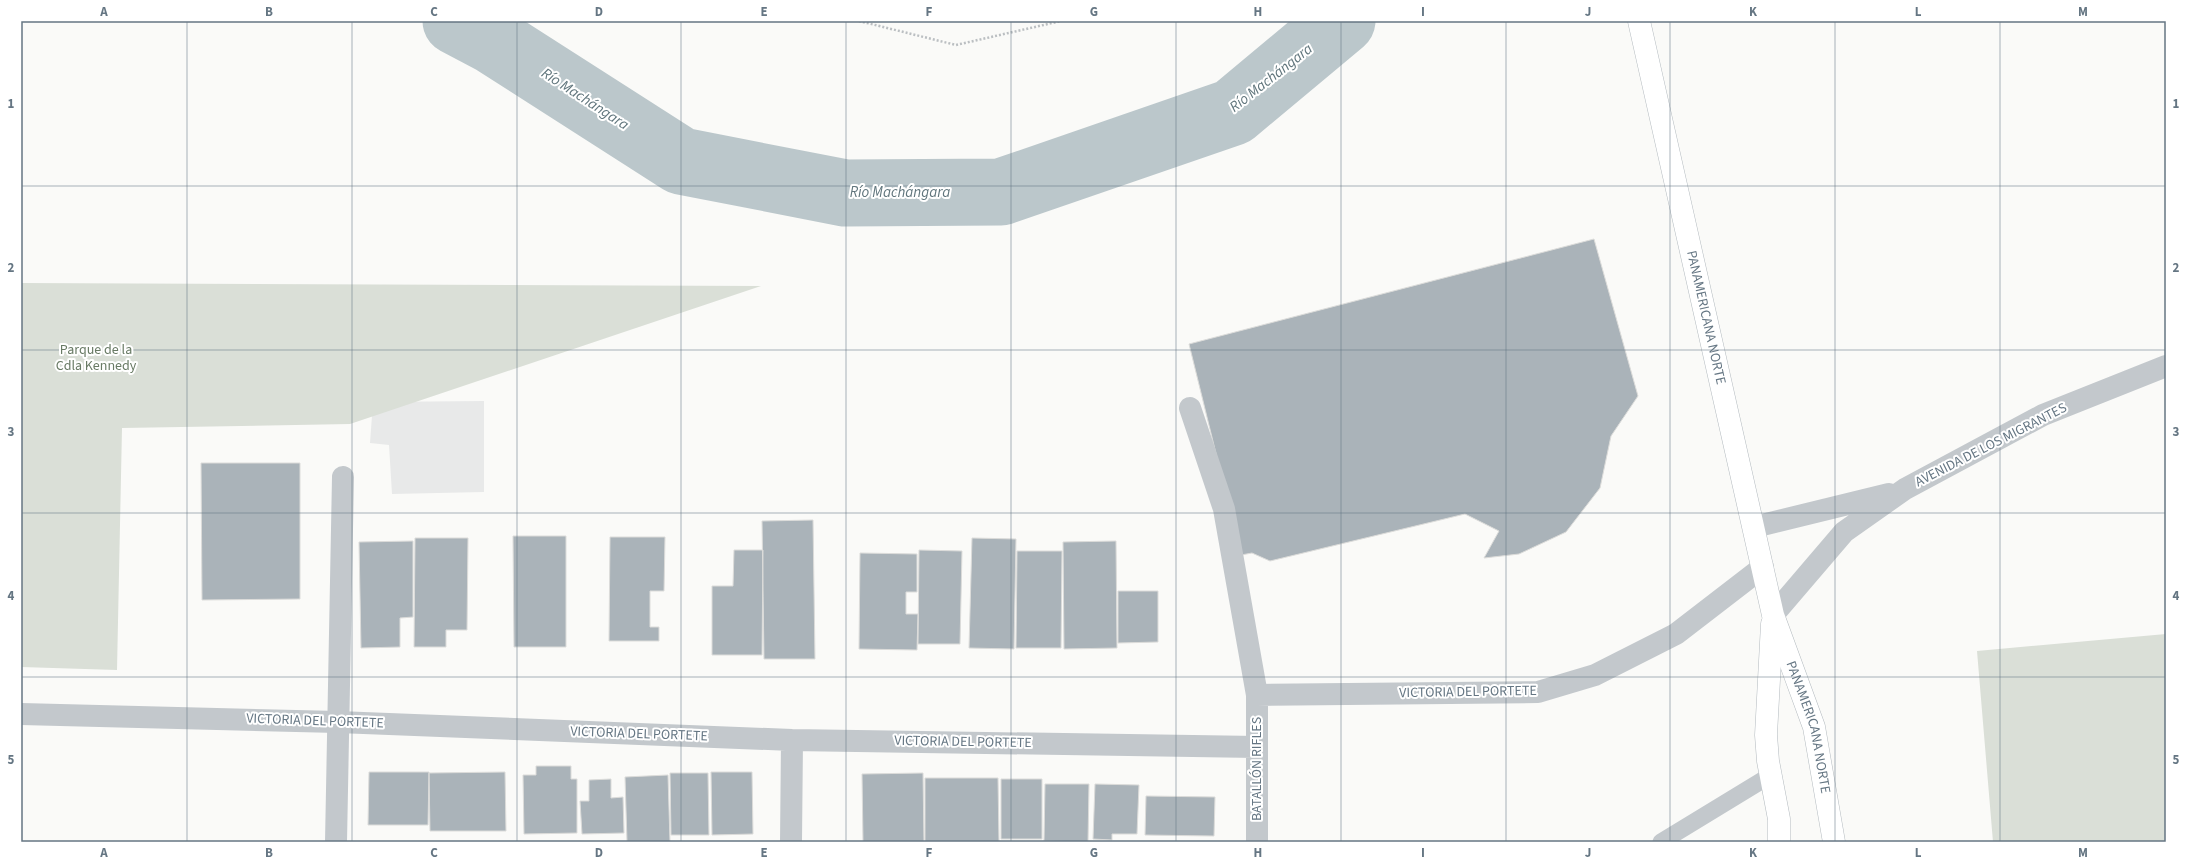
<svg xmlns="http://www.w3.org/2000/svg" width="2187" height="863" viewBox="0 0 2187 863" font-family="'Source Sans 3',sans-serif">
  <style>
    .built { fill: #e8e9e9 }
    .green { fill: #dadfd7 }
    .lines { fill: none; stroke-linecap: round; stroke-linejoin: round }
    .river { stroke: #bbc7cb; stroke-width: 67 }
    .building { fill: #aab3b9; stroke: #dcdcda }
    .secondary-casing { stroke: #b3babf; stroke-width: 23 }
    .path { stroke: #bbbfc2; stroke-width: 2.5; stroke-dasharray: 2 2; stroke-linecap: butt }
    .service { stroke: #c3c8cc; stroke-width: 17 }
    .minor { stroke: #c3c8cc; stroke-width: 22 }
    .secondary { stroke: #fff; stroke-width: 22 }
    .grid { fill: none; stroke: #657683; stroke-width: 1; stroke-opacity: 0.55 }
    .labels { text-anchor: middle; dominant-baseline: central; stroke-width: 4; stroke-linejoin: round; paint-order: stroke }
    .street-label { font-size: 14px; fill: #657683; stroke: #fff }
    .park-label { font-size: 14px; fill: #687a64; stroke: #fff }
    .water-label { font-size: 15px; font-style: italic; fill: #60757c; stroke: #fff }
    .neatline { fill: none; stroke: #657683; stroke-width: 1.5 }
    .grid-label { font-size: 13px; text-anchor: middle; font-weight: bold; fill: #657683 }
  </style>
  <rect width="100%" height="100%" fill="#fafaf8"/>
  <path class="built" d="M484,401V492L392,494L389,445L370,443L373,402Z"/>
  <path class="green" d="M21,283L761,286L350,424L122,428L117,670L21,667Z
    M2166,634V842H1993L1977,651Z"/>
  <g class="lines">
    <path class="river" d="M456,21L492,40L681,161L845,193L1001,192L1233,112L1342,21"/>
  </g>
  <path class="building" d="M1594,239L1638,396L1611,436L1600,488L1566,532L1519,554L1484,558L1499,531L1465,514L1270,561L1252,553L1241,555L1189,344Z
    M201,463H300V599L202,600Z
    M813,520L815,659H764L762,521Z
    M513,536H566V647H514Z
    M610,537H665L664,591H650V627H659V641H609Z
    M415,538H468L467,630H446V647H414Z
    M972,538L1016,539L1014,649L969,648Z
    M413,541V617L400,618V647L361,648L359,542Z
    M1116,541L1117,648L1064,649L1063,542Z
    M734,550H763L762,655H712V586H733Z
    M919,550L962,551L960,644H918Z
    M1017,551H1062L1061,648H1016Z
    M860,553L917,554V592H906V614H918L917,650L859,649Z
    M1118,591H1158V642L1118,643Z
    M536,766H571V779H577V833L524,834L523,775H536Z
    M369,772H429L428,825H368Z
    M505,772L506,831H430L429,773Z
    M711,772H752L753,834L712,835Z
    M670,773H708L709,835H671Z
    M923,773L924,842H863L862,774Z
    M668,775L670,842H627L625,777Z
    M925,778H998L999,842H925Z
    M611,779V798L623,797L624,833L582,834L580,801H589V780Z
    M1001,779H1042V839H1001Z
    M1045,784H1089L1088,842L1044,841Z
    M1095,784L1139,785L1137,834H1112V840L1093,839Z
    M1146,796L1215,797L1214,836L1145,835Z"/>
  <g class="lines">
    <g class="secondary-casing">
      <g id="secondary">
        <path id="s1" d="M1639,21L1773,615L1814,727L1834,842"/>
        <path d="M1772,624L1766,735L1768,761L1779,819V842"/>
      </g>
    </g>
    <path class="path" d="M859,21L956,45L1061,21"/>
    <path class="service" d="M1661,842L1771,775"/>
    <path class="minor" d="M1190,408L1224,509L1257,695V842
      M1754,527L1889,494
      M1773,615L1844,532L1905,489L2043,415L2166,366
      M1257,695L1538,692L1595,675L1676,634L1763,567
      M21,714L338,722L792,740L1257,747
      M336,842L343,477
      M791,842L792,740"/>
    <use href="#secondary" class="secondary"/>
  </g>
  <path class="grid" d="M187,21V842M352,21V842M517,21V842M681,21V842M846,21V842M1011,21V842M1176,21V842M1341,21V842M1506,21V842M1670,21V842M1835,21V842M2000,21V842M21,186H2166M21,350H2166M21,513H2166M21,677H2166"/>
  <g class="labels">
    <g class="street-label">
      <text stroke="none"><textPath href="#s1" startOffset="304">PANAMERICANA NORTE</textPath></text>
      <text transform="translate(1991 445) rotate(-27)">AVENIDA DE LOS MIGRANTES</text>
      <text transform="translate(1468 692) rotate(-1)">VICTORIA DEL PORTETE</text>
      <text transform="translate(315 721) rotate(2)">VICTORIA DEL PORTETE</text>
      <text stroke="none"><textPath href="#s1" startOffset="727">PANAMERICANA NORTE</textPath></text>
      <text transform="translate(639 734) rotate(2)">VICTORIA DEL PORTETE</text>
      <text transform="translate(963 742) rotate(1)">VICTORIA DEL PORTETE</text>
      <text transform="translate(1257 769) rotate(-90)">BATALLÓN RIFLES</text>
    </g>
    <g class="park-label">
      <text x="96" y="350">Parque de la<tspan x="96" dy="16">Cdla Kennedy</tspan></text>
    </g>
    <g class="water-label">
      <text transform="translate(1271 78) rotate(-38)">Río Machángara</text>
      <text transform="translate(585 99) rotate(33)">Río Machángara</text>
      <text x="900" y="192">Río Machángara</text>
    </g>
  </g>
  <rect width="2187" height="863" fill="none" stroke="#ffffff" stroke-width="44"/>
  <rect x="22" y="22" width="2143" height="819" class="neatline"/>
  <g class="grid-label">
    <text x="104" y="16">A</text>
    <text x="269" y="16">B</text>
    <text x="434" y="16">C</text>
    <text x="599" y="16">D</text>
    <text x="764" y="16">E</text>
    <text x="929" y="16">F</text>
    <text x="1094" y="16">G</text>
    <text x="1258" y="16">H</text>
    <text x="1423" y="16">I</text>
    <text x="1588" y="16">J</text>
    <text x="1753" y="16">K</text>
    <text x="1918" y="16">L</text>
    <text x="2083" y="16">M</text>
    <text x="11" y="108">1</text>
    <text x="2176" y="108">1</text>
    <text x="11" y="272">2</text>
    <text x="2176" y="272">2</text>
    <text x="11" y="436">3</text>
    <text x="2176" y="436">3</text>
    <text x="11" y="600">4</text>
    <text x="2176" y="600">4</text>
    <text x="11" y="764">5</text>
    <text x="2176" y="764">5</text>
    <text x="104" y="857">A</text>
    <text x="269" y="857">B</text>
    <text x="434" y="857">C</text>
    <text x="599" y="857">D</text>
    <text x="764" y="857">E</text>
    <text x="929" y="857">F</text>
    <text x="1094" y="857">G</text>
    <text x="1258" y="857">H</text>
    <text x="1423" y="857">I</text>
    <text x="1588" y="857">J</text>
    <text x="1753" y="857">K</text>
    <text x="1918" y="857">L</text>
    <text x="2083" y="857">M</text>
  </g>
</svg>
